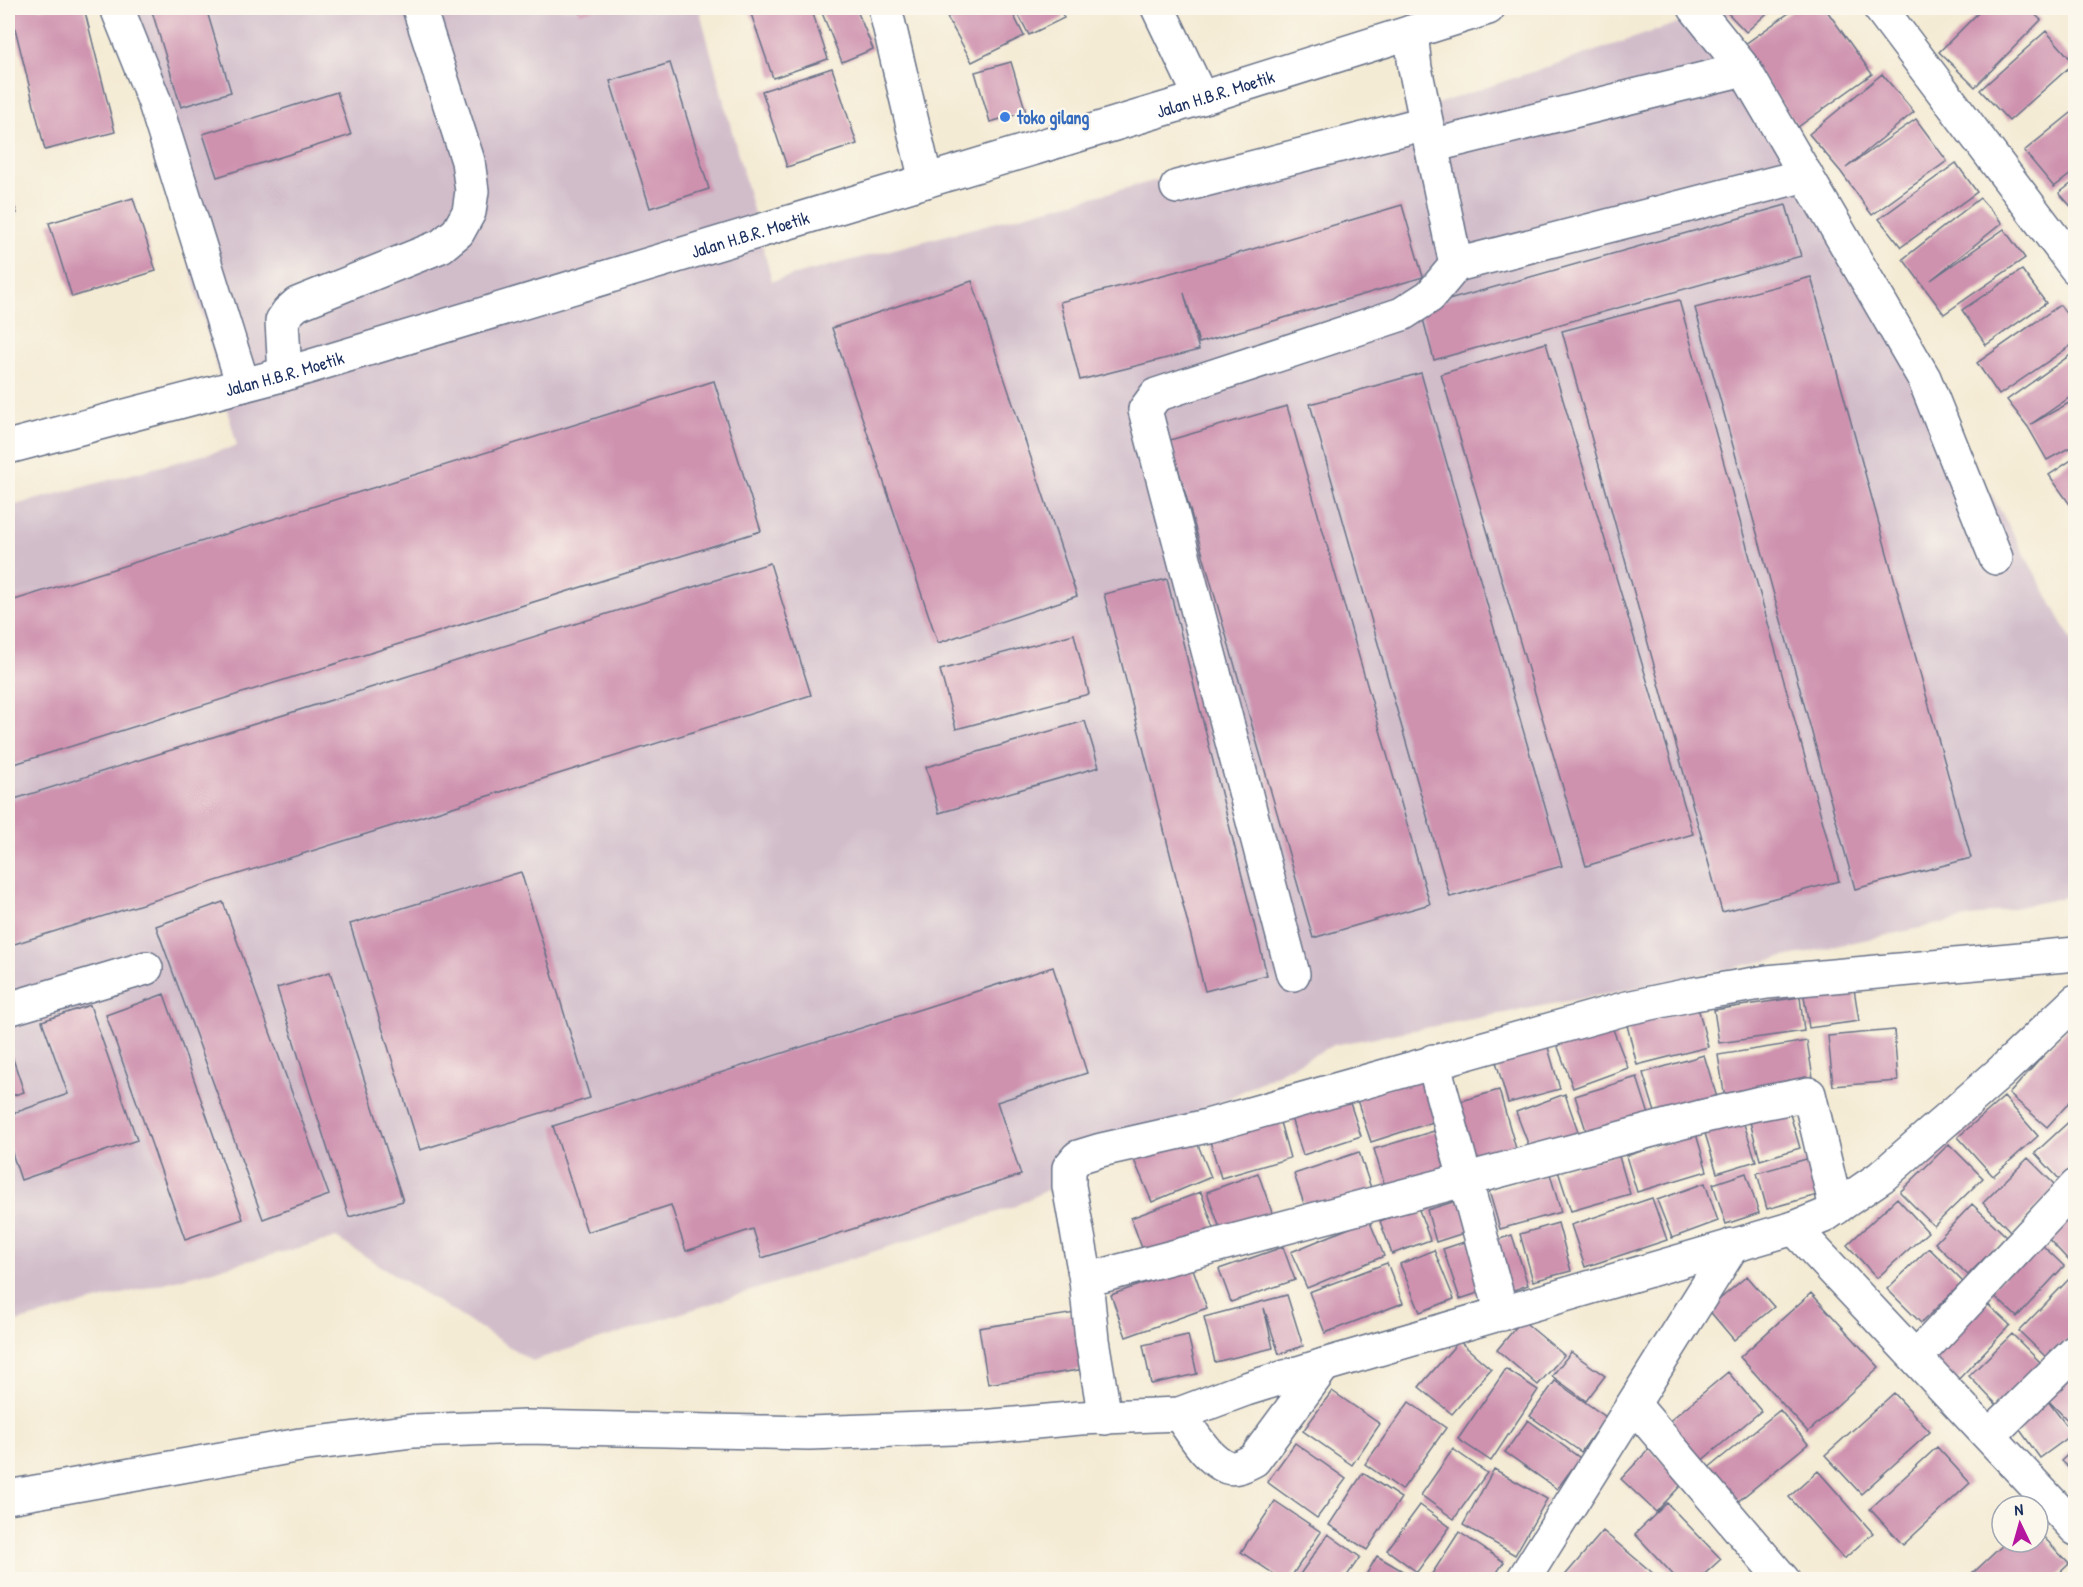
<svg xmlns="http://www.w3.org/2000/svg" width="2083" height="1587" viewBox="0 0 2083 1587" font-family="'Patrick Hand',sans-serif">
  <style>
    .industrial { fill: #d1bdca }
    .building { fill: #ce91ae }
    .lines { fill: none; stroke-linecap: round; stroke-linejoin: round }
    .minor-casing { stroke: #677187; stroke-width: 36 }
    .minor { stroke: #fff; stroke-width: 33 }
    .shop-dot { fill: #3f7fe0; stroke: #fbf7ec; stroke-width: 2 }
    .labels { text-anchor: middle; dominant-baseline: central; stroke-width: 4.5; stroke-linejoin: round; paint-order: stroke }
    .street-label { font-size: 18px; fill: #1b2f5e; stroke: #fbf7ec }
    .shop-label { font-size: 18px; font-weight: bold; fill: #366cbe; stroke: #fbf7ec; text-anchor: start }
  </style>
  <rect width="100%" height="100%" fill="#fbf7ec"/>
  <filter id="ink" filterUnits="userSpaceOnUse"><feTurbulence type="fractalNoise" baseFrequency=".0167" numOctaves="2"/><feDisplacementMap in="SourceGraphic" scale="12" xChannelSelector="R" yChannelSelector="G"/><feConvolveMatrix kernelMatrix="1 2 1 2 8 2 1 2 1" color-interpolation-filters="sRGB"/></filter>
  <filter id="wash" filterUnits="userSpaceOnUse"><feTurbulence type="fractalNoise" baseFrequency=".008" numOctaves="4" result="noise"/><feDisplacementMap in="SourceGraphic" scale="24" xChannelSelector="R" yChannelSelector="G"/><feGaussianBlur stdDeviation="1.35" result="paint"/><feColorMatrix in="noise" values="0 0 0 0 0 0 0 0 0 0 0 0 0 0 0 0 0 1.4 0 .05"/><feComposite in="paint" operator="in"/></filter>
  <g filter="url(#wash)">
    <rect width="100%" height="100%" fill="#f4ebd4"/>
    <path class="industrial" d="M122,8H699L772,281L1398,117L1723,8L2075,646V895L1648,986L1334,1045L1013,1207L532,1361L336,1238L8,1324V507L237,446Z"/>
    <g id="blocks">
      <path class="building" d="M10,8H84L115,132L45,150Z
        M151,8H206L231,92L181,107Z
        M578,8H597L580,13Z
        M749,8H811L828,59L773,78Z
        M820,8H856L873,49L842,62Z
        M965,8H1010L1024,36L972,62L947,17Z
        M1015,8H1059L1064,18L1029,35Z
        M1723,8H1773L1746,32Z
        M1796,8H1825L1872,74L1798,127L1741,47Z
        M1983,8H2028L2041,20L1975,87L1939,52Z
        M2046,31L2074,63L2009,121L1980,90Z
        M1011,62L1026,112L990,122L975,72Z
        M670,63L709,189L650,208L610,81Z
        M832,68L857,144L787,167L762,91Z
        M1882,74L1914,112L1846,168L1916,119L1947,161L1872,215L1841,172L1809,134Z
        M337,92L351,135L217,177L203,134Z
        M2076,109V170L2054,187L2024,151Z
        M1956,163L1977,192L1901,247L1879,219Z
        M2076,180V212L2059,193Z
        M8,190L17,213L8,216Z
        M133,198L156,271L72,297L49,223Z
        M1980,198L2002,223L1931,280L2004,229L2025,258L1944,314L1903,259Z
        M1402,205L1423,277L1199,343L1184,293L1199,350L1080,380L1060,302L1178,271Z
        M1786,205L1801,256L1434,360L1420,308Z
        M2022,270L2046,303L1986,345L1962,310Z
        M1811,277L1971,858L1855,889L1695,308Z
        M972,281L1077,596L938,643L832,328Z
        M1679,300L1839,881L1722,912L1562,331Z
        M2060,305L2076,327V342L1999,395L1977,363Z
        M1546,343L1693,834L1586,866L1441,374Z
        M2076,351V393L2031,424L2076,399V444L2047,460L2028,427L2007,400Z
        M1421,373L1562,866L1450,897L1310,404Z
        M714,381L761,531L8,766V602Z
        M1287,406L1430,904L1313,938L1170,440Z
        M2076,457V513L2049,475Z
        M770,563L811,695L8,946V801Z
        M1167,579L1267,975L1205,991L1104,594Z
        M1074,634L1089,694L956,729L940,670Z
        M1085,721L1099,767L939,813L926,767Z
        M521,872L590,1098L420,1150L350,924Z
        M223,902L329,1195L263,1219L156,926Z
        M1053,967L1087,1073L997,1102L1021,1175L762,1258L753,1229L686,1251L671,1205L587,1232L553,1126Z
        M330,972L403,1201L349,1217L277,988Z
        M1853,982L1859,1021L1809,1028L1803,990Z
        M164,994L243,1219L185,1239L106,1015Z
        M1800,997L1804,1031L1719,1043L1714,1010Z
        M90,1005L137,1140L21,1180L8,1141V1115L68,1094L42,1021Z
        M1698,1007L1708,1047L1637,1065L1627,1025Z
        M1609,1019L1628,1068L1573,1088L1555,1039Z
        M2076,1019V1095L2047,1127L2009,1094Z
        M1894,1030L1898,1081L1833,1086L1828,1036Z
        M1545,1037L1560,1089L1508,1103L1493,1051Z
        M1807,1041L1814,1084L1725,1099L1718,1055Z
        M8,1044L24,1092L8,1097Z
        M1704,1055L1718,1101L1657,1119L1643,1073Z
        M1424,1075L1439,1120L1371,1142L1356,1097Z
        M1637,1077L1651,1121L1589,1140L1575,1096Z
        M1499,1090L1517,1152L1466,1167L1448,1105Z
        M1565,1094L1580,1137L1532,1154L1516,1112Z
        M1348,1097L1361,1136L1303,1155L1290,1115Z
        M2004,1097L2038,1136L1993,1176L1958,1137Z
        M1788,1107L1800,1148L1760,1160L1749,1118Z
        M1278,1115L1290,1158L1221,1178L1208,1135Z
        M2076,1115V1167L2061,1181L2035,1153Z
        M1742,1118L1756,1161L1717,1173L1704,1130Z
        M1441,1129L1454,1172L1387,1193L1374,1149Z
        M1696,1134L1707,1171L1637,1192L1626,1156Z
        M1194,1135L1211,1177L1152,1202L1134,1160Z
        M1949,1144L1983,1178L1934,1226L1900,1192Z
        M1359,1152L1373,1194L1308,1216L1294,1174Z
        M1618,1153L1630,1194L1571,1211L1558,1171Z
        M1810,1158L1821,1194L1767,1209L1757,1173Z
        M2028,1158L2057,1187L2011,1232L1983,1203Z
        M1258,1173L1274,1218L1223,1237L1207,1192Z
        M1746,1173L1759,1213L1726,1224L1713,1184Z
        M1550,1174L1561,1212L1500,1229L1489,1191Z
        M1705,1183L1718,1221L1672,1238L1657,1200Z
        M1201,1192L1216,1234L1146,1259L1131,1218Z
        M1652,1198L1667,1240L1585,1267L1571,1225Z
        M1897,1198L1928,1232L1877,1278L1847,1245Z
        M1463,1199L1473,1230L1436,1242L1427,1210Z
        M1972,1204L2006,1236L1968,1275L1935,1243Z
        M2076,1204V1260L2072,1264L2043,1233Z
        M1418,1207L1430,1240L1392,1254L1380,1221Z
        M1369,1220L1384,1256L1307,1288L1291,1252Z
        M1558,1223L1571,1271L1533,1281L1520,1234Z
        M1512,1235L1528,1285L1502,1294L1485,1244Z
        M1473,1239L1490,1289L1460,1299L1443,1249Z
        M2037,1240L2064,1266L2017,1317L1989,1291Z
        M1283,1247L1295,1280L1231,1302L1219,1269Z
        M1929,1248L1963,1282L1921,1323L1887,1289Z
        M1434,1250L1454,1299L1420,1312L1400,1264Z
        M1387,1263L1403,1303L1325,1333L1309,1292Z
        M1192,1266L1207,1308L1126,1337L1111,1295Z
        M1747,1276L1774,1307L1734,1340L1708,1309Z
        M2071,1277L2076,1281V1331L2048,1359L2019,1331Z
        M1811,1293L1879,1367L1808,1432L1740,1357Z
        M1287,1295L1303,1346L1279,1354L1264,1308L1273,1348L1215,1362L1204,1317Z
        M1981,1298L2010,1325L1956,1382L1927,1354Z
        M1082,1312L1091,1368L988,1384L979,1328Z
        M1522,1320L1564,1355L1538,1385L1497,1350Z
        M2012,1334L2041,1363L1998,1406L1969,1376Z
        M1188,1335L1197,1374L1151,1384L1143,1345Z
        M1459,1341L1491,1369L1452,1414L1419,1387Z
        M1571,1352L1605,1376L1586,1401L1552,1376Z
        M2076,1366V1429L2044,1396Z
        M1506,1369L1538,1390L1491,1461L1458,1439Z
        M1728,1372L1761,1411L1694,1467L1660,1429Z
        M1555,1381L1606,1417L1581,1452L1530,1416Z
        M1332,1391L1380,1424L1352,1465L1303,1431Z
        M1894,1393L1930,1432L1861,1494L1825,1455Z
        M2044,1396L2073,1434L2040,1458L2012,1419Z
        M1409,1402L1446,1428L1402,1490L1365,1464Z
        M1780,1410L1808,1444L1731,1507L1702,1473Z
        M1528,1420L1580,1458L1557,1489L1505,1452Z
        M1295,1443L1346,1479L1317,1518L1267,1482Z
        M1937,1447L1970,1483L1903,1545L1870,1509Z
        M2076,1447V1475L2061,1461Z
        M1453,1449L1487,1473L1454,1519L1421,1495Z
        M1649,1449L1684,1482L1656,1512L1621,1479Z
        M1494,1469L1547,1499L1515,1555L1463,1525Z
        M1818,1471L1873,1533L1844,1559L1789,1497Z
        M1363,1473L1401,1498L1367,1550L1329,1525Z
        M1275,1501L1321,1532L1289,1580H1283L1241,1552Z
        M1667,1503L1721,1559L1698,1580H1678L1635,1534Z
        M1420,1505L1450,1527L1417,1572L1387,1550Z
        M1603,1531L1661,1580H1561Z
        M2038,1531L2069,1564L2052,1580H1976L1971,1575L2006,1542H2038Z
        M1459,1532L1504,1562L1492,1580H1428Z
        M1328,1534L1360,1557L1344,1580H1296Z
        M1377,1556L1418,1580H1363Z"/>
    </g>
  </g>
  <g filter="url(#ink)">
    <use href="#blocks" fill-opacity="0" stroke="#677187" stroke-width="1.5"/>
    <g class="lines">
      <g class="minor-casing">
        <g id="minor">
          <path d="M117,8L154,100L243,385"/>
          <path d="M885,8L926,181"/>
          <path d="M1158,8L1201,98"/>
          <path d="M1695,8L1744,69L1924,378L1996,558"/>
          <path d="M1880,8L2076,268"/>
          <path d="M1411,32L1415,68L1456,265"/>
          <path d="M1431,146L1744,69"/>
          <path d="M1177,187L1426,123"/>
          <path d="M285,374L282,321L288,312L297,304L441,246L458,232L469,212L472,191L468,161L419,8"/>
          <path id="s1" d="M8,447L285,374L1201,98L1488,8"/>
          <path d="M1293,974L1145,410L1156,395L1402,314L1430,296L1456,265L1806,175"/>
          <path d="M8,1009L146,968"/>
          <path d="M1433,1061L1502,1314"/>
          <path d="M1794,1228L2076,1529"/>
          <path d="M1086,1280L1705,1116L1756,1104L1809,1094L1836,1208"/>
          <path d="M1916,1357L2076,1186"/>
          <path d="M1634,1405L1783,1580"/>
          <path d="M1179,1414C1192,1431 1206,1459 1227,1467C1236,1470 1246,1464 1254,1460L1324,1365"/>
          <path d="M1105,1418L1092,1340L1086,1280L1069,1186V1168L1078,1157L1101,1150L1207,1126L1627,1008L1694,994L1767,982L2076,954"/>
          <path d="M1990,1435L2076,1351"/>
          <path d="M8,1497L300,1445L413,1431L527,1427L809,1433L981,1427L1080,1418L1179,1414L1246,1389L1324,1365L1794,1228L1824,1216L1881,1177L2001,1072L2076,1001"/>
          <path d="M1523,1580L1733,1245"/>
        </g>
      </g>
      <use href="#minor" class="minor"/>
    </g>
  </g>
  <circle class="shop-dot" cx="1005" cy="117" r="6"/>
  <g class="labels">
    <g class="street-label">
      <text stroke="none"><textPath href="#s1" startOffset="1258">Jalan H.B.R. Moetik</textPath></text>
      <text stroke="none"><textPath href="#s1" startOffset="772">Jalan H.B.R. Moetik</textPath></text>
      <text stroke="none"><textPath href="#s1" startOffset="286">Jalan H.B.R. Moetik</textPath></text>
    </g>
    <g class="shop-label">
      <text x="1017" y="117">toko gilang</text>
    </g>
  </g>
  <rect width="2083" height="1587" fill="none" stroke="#fbf7ec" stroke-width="30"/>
  <g transform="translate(2020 1524) rotate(355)"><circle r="28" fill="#fbf7ec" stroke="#a1a7b3" stroke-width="1.5"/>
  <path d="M0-4.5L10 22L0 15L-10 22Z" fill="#b5179e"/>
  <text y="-9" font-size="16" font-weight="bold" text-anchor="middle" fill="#1b2f5e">N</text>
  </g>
</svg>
